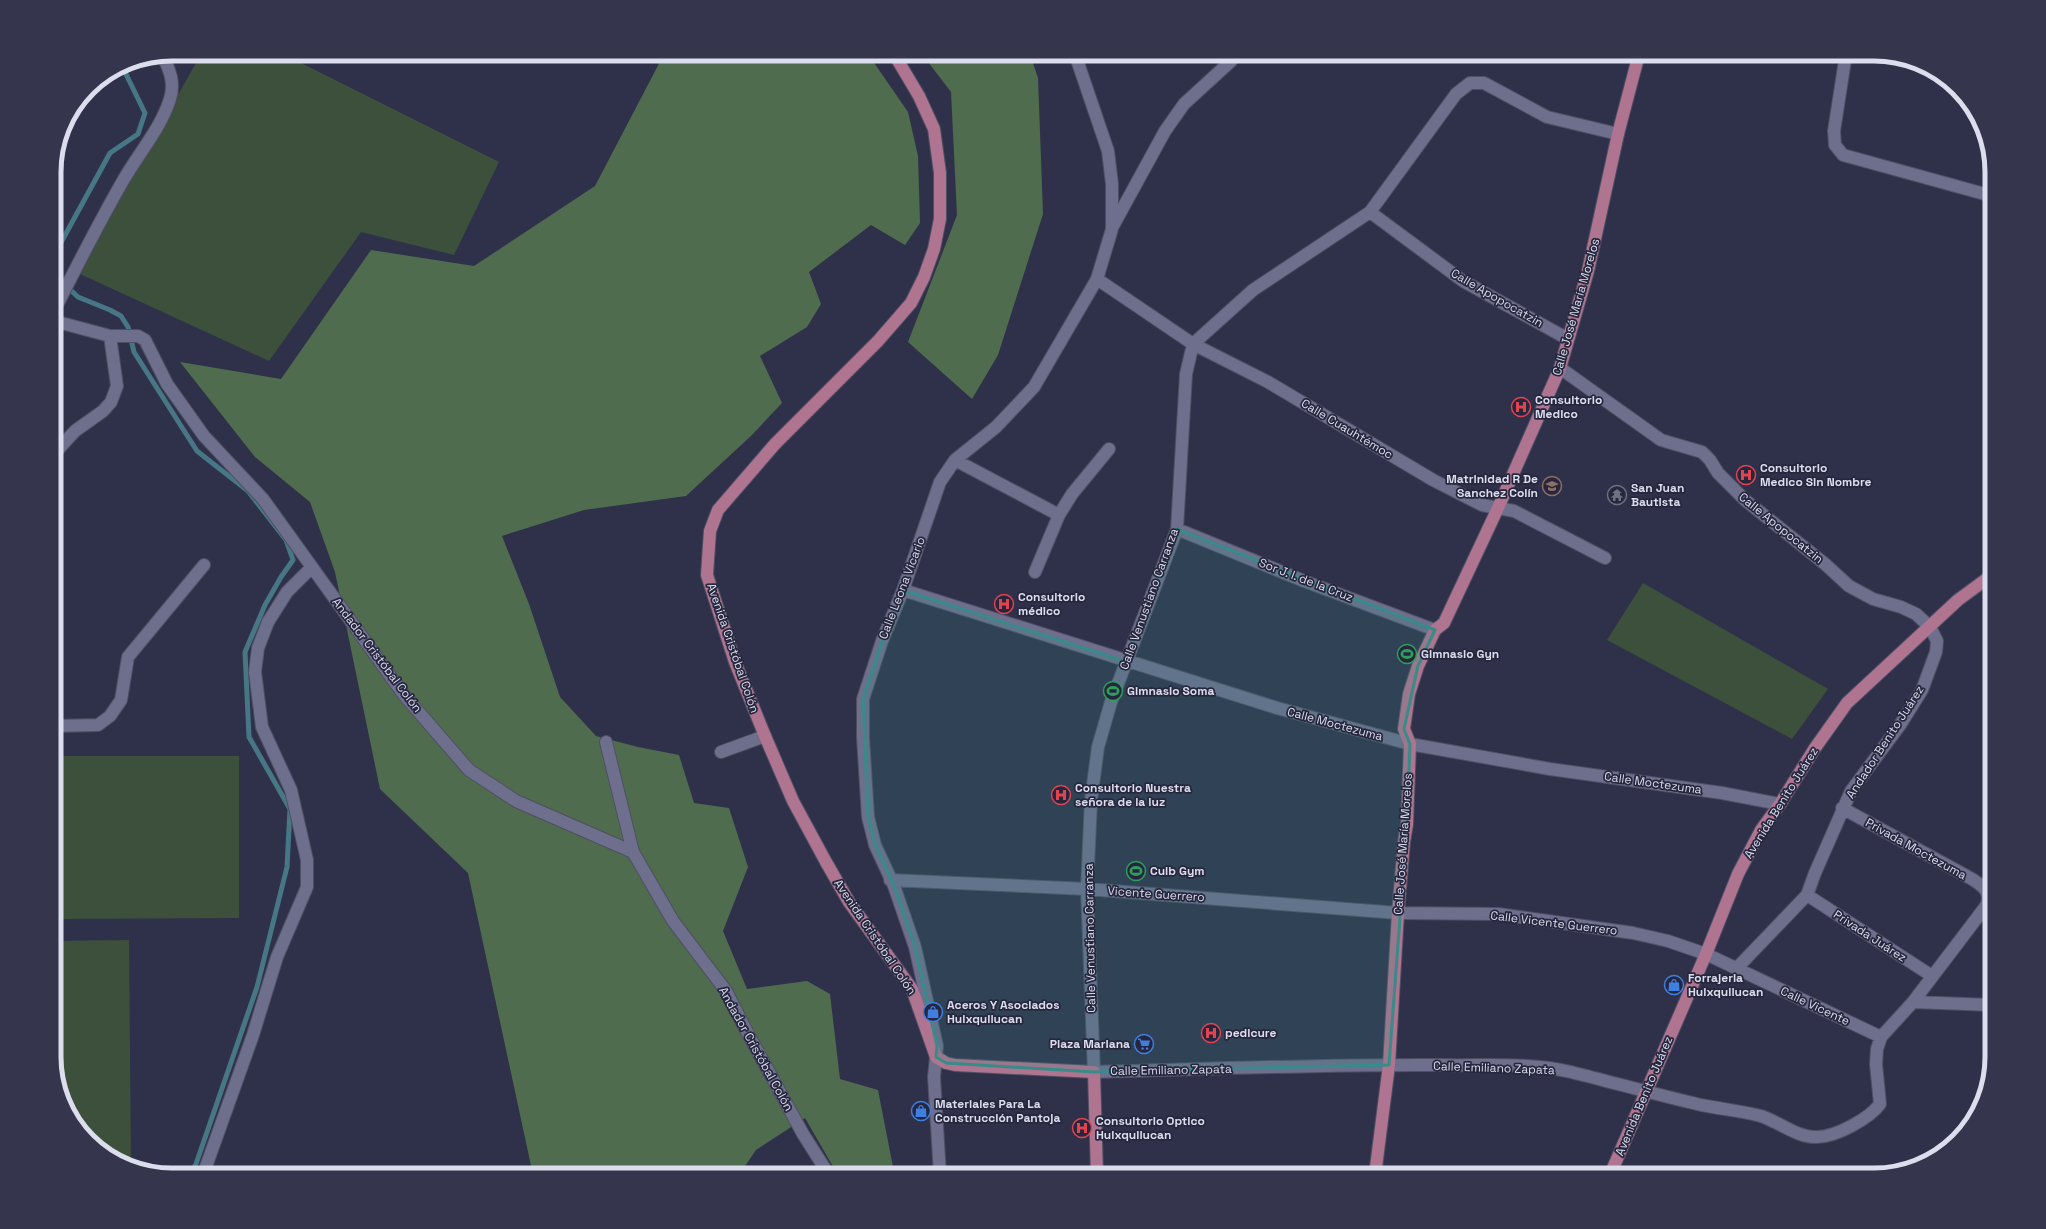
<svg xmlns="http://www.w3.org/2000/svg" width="2046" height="1229" viewBox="0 0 2046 1229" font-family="'Space Grotesk',sans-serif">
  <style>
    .green { fill: #3c503b }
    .forest { fill: #506c4e }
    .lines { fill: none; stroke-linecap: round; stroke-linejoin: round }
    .stream { stroke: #477785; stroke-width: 5 }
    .minor-casing { stroke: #4f4f64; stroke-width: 14 }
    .major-casing { stroke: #4f4f64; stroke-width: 14 }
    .minor { stroke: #6d6f8c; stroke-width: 12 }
    .major { stroke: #af748f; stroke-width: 12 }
    .marked { fill: #388b88; fill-opacity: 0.2; stroke: #388b88; stroke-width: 3; stroke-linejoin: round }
    .labels { text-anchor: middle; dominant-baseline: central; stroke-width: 3.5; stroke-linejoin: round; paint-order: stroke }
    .street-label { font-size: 12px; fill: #dcdeee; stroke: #26273f }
    .poi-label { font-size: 12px; font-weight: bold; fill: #dcdeee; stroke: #26273f; text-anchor: start }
    .rim { fill: none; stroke: #dcdeee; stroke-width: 5 }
  </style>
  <rect width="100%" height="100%" fill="#2f314a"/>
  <path class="green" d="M201,54H283L499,162L454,255L361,232L269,361L78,273Z
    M1643,583L1828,689L1792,739L1607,640Z
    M54,756H239V918L54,919Z
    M129,940L131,1164L113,1159L70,1116L54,1065V941Z"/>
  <path class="forest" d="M664,54H868L908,112L918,156L920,223L905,245L871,225L809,272L821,304L807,327L760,356L782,403L752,435L686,496L584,510L502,536L529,604L560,697L596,736L638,747L679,755L694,803L729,808L748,867L723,931L747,989L807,981L830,994L840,1079L878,1090L893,1167L874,1175H840L835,1170L805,1118L756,1150L739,1175H533L468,873L380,789L335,572L310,502L255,457L180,362L281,379L371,250L474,266L595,186Z
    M922,54H1030L1038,78L1043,214L998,355L972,399L908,342L957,215L951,92Z"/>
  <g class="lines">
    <path class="stream" d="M122,66L145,113L138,134L110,153L58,248V269L62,282L78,297L110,310L121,316L128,327L134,352L197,451L248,491L286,540L293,560L281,577L265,605L245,652L249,737L290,809L287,867L257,987L196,1164L190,1175"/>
    <g class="minor-casing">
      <path id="minor" d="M1846,54L1834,131L1835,145L1843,155L1992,196
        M1618,134L1547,117L1484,83H1470L1456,94L1370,212L1253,290L1193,344L1186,374L1177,529L1111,702L1098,747L1091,800L1087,889L1094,1072C1210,1069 1326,1064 1442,1065C1484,1066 1530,1062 1571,1072C1615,1083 1658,1095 1701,1105C1721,1109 1742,1111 1761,1116C1779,1122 1798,1138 1817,1137C1836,1137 1870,1118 1880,1104L1876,1064L1877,1049L1881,1037L1913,1002L1986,906C1992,892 1983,886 1972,879L1842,808
        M1370,212L1463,281L1568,339
        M1113,226L1165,131L1184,104L1231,61L1235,54
        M1097,279L1193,344L1268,382L1433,480L1482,505L1514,511L1605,558
        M54,311C77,266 99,222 124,179C139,153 161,128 170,99C175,83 170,71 163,56
        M54,321L110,336H138L145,340L167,384L204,436L263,499L404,695L469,770L516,801L633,852L673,921L726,991L747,1032L803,1134L829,1175
        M1560,368L1661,440L1702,452L1710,460L1718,473L1745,500L1825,564L1849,586L1873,599L1901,607L1916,614L1930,627L1937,641L1936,652L1922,690L1900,725L1851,791L1815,873L1807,895L1736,969
        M54,454L75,431L103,411L111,402L117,386L110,336
        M955,460L1059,515
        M1177,529L1304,581L1435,630
        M1035,572L1059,515L1072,494L1109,449
        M903,590L1277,708L1410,744L1550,769L1722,793L1780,804
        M54,726L98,725L110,716L121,700L128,657L204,565
        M606,742L633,852
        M721,752L765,736
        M890,880L1087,889L1398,913L1498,914L1633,933L1668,941L1706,954L1881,1037
        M1807,895L1932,976
        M1913,1002L1992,1005
        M203,1175L253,1035L277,957L307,887V860L291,790L262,727L255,672L258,648L268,622L287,592L312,567
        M940,1175L934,1077L937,1046L915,947L894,886L875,845L868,817L863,738V699L882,641L903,590L940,482L955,460L996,427L1034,387L1097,279L1112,229V184L1108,151L1075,54"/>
    </g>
    <g class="major-casing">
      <path id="major" d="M894,54L919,96L934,129L940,173V219L934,249L924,277L911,303L878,341L775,444L718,510L710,531L707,575L735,662L765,736L793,801L826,862L849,902L912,989L936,1057L946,1063L955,1065L1094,1072L1097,1175
        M1375,1175L1389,1065L1398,913L1404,842L1407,824L1410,744L1404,729L1409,694L1418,666L1435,630L1444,623L1498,508L1560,368L1588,271L1618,134L1639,54
        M1610,1175L1706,954L1738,874L1761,830L1780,804L1815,748L1847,703L1958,600L1992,575"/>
    </g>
    <use href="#minor" class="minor"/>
    <use href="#major" class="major"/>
  </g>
  <path class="marked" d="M1177,529L1435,630L1418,666L1404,729L1410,744L1407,824L1389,1065L1094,1072L946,1063L936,1057L937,1046L915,947L894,886L875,845L868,817L863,699L882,641L903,590L1127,662Z"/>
  <defs>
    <g id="hospital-ring" transform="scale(1)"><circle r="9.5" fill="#26273f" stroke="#e0444e" stroke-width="1.5"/><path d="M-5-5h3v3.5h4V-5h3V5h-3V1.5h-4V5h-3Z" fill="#e0444e"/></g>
    <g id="school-ring" transform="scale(1)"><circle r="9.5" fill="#26273f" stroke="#8d6e63" stroke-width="1.5"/><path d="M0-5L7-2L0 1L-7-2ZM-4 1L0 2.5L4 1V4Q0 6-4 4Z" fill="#8d6e63"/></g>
    <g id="temple-ring" transform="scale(1)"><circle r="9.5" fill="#26273f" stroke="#6b7280" stroke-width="1.5"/><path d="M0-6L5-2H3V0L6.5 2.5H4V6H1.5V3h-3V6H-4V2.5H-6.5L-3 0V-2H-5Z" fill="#6b7280"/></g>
    <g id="stadium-ring" transform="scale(1)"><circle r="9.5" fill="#26273f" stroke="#2e9e5b" stroke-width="1.5"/><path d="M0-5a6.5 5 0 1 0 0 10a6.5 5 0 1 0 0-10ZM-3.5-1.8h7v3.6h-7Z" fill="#2e9e5b"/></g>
    <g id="shop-ring" transform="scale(1)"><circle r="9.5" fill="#26273f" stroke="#3f7fe0" stroke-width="1.5"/><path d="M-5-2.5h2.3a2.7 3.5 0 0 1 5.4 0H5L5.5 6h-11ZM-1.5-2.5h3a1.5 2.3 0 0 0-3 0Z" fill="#3f7fe0"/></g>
    <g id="supermarket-ring" transform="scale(1)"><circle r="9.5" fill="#26273f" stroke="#3f7fe0" stroke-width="1.5"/><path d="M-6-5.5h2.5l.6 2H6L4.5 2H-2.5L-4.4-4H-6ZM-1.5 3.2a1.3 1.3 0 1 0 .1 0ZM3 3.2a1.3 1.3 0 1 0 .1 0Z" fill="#3f7fe0"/></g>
  </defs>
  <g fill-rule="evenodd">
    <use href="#hospital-ring" x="1521" y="407"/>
    <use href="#hospital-ring" x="1746" y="475"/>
    <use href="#school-ring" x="1552" y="486"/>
    <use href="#temple-ring" x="1617" y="495"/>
    <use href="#hospital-ring" x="1004" y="604"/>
    <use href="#stadium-ring" x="1407" y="654"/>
    <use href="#stadium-ring" x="1113" y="691"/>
    <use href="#hospital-ring" x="1061" y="795"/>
    <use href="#stadium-ring" x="1136" y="871"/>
    <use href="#shop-ring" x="1674" y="985"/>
    <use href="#shop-ring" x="933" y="1012"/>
    <use href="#hospital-ring" x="1211" y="1033"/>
    <use href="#supermarket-ring" x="1144" y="1044"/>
    <use href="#shop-ring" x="921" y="1111"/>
    <use href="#hospital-ring" x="1082" y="1128"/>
  </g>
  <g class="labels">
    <g class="street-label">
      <text transform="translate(1497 298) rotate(30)">Calle Apopocatzin</text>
      <text transform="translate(1576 307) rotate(-74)">Calle José María Morelos</text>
      <text transform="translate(1347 429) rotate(31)">Calle Cuauhtémoc</text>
      <text transform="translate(1781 528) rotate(39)">Calle Apopocatzin</text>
      <text transform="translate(1306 580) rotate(21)">Sor J. I. de la Cruz</text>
      <text transform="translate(902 588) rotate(-69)">Calle Leona Vicario</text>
      <text transform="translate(1149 599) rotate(-70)">Calle Venustiano Carranza</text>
      <text transform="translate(733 648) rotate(71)">Avenida Cristóbal Colón</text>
      <text transform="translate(377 655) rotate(53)">Andador Cristóbal Colón</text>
      <text transform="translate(1335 724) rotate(15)">Calle Moctezuma</text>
      <text transform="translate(1885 742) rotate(-57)">Andador Benito Juárez</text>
      <text transform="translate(1653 783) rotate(8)">Calle Moctezuma</text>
      <text transform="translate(1781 803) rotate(-58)">Avenida Benito Juárez</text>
      <text transform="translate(1403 844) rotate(-86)">Calle José María Morelos</text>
      <text transform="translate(1916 849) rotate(29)">Privada Moctezuma</text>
      <text transform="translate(1156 894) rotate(4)">Vicente Guerrero</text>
      <text transform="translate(1554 923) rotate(7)">Calle Vicente Guerrero</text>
      <text transform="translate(1870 936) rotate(33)">Privada Juárez</text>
      <text transform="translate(875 937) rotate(56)">Avenida Cristóbal Colón</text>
      <text transform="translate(1090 938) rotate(-91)">Calle Venustiano Carranza</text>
      <text transform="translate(1815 1006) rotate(25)">Calle Vicente</text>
      <text transform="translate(756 1049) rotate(61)">Andador Cristóbal Colón</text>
      <text transform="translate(1494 1068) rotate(2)">Calle Emiliano Zapata</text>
      <text transform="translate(1171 1070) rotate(-1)">Calle Emiliano Zapata</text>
      <text transform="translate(1644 1096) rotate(-67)">Avenida Benito Juárez</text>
    </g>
    <g class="poi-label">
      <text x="1535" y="400">Consultorio<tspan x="1535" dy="14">Medico</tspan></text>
      <text x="1760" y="468">Consultorio<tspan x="1760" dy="14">Medico Sin Nombre</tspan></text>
      <text x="1538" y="479" text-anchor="end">Matrinidad R De<tspan x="1538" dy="14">Sanchez Colín</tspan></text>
      <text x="1631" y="488">San Juan<tspan x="1631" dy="14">Bautista</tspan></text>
      <text x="1018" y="597">Consultorio<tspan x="1018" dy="14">médico</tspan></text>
      <text x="1421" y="654">Gimnasio Gyn</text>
      <text x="1127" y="691">Gimnasio Soma</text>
      <text x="1075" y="788">Consultorio Nuestra<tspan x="1075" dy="14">señora de la luz</tspan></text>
      <text x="1150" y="871">Culb Gym</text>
      <text x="1688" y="978">Forrajeria<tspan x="1688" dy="14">Huixquilucan</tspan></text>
      <text x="947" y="1005">Aceros Y Asociados<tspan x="947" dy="14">Huixquilucan</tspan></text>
      <text x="1225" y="1033">pedicure</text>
      <text x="1130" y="1044" text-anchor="end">Plaza Mariana</text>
      <text x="935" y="1104">Materiales Para La<tspan x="935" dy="14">Construcción Pantoja</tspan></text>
      <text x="1096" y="1121">Consultorio Optico<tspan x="1096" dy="14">Huixquilucan</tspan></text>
    </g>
  </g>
  <path d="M0 0H2046V1229H0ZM172 61H1874A111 111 0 0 1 1985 172V1057A111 111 0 0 1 1874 1168H172A111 111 0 0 1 61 1057V172A111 111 0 0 1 172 61Z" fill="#35364d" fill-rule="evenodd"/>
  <path class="rim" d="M172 61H1874A111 111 0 0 1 1985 172V1057A111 111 0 0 1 1874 1168H172A111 111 0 0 1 61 1057V172A111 111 0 0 1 172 61Z"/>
</svg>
